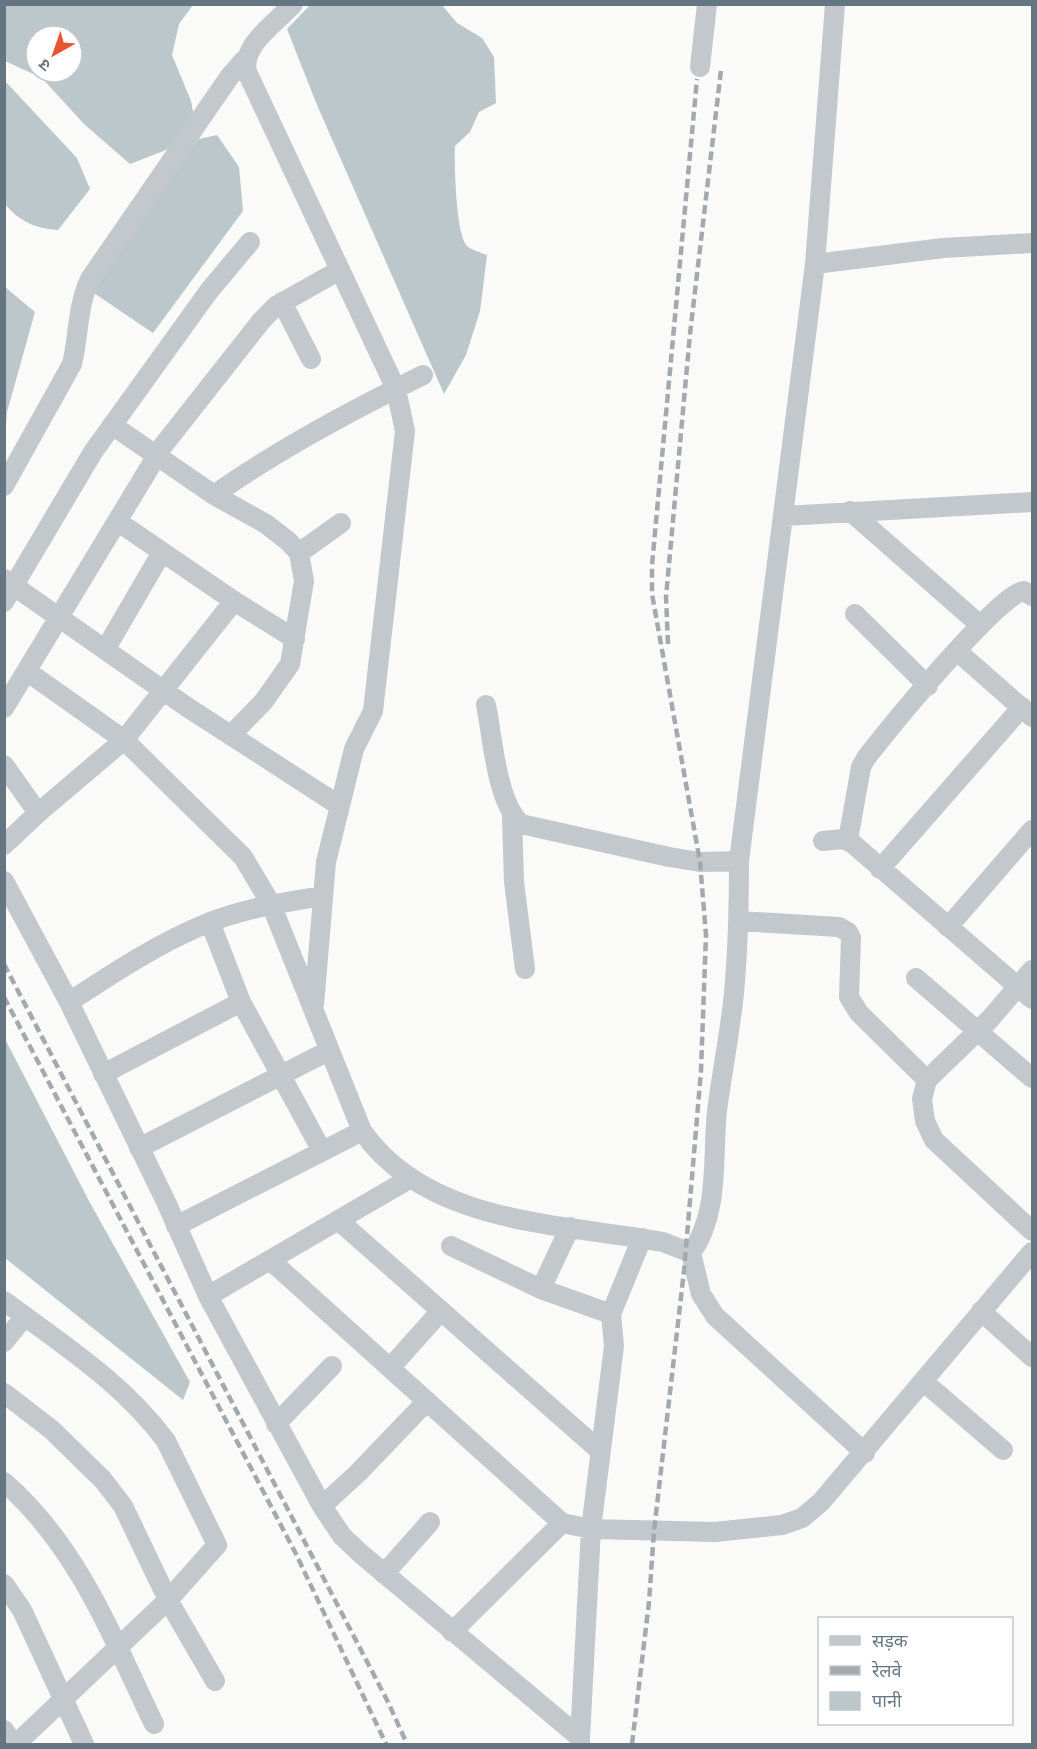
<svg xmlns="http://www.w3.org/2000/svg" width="1037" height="1749" viewBox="0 0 1037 1749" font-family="'Fira Sans Condensed','Noto Sans Devanagari',sans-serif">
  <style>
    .water { fill: #bbc7cb; fill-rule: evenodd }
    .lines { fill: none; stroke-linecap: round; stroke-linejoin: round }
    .minor { stroke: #c3c8cc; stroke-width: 20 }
    .rail { stroke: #a2aab0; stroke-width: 4.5; stroke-dasharray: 9 4.5; stroke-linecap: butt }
  </style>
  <rect width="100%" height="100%" fill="#fafaf8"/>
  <path class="water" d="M5,5H193L179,24L172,55L191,101L196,127L166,150L130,164L84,124L42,78L5,61ZM36,36H72V72H36Z
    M310,5H442L457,23L482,38L494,57L496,103L479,112L470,132L455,146C454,165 456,231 466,245C470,250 480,252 487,255L480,311L466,355L444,394L317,105L287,29Z
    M5,81L77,158L90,189L58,230C35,228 20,222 5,204Z
    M217,135L239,167L243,211L153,333L82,285L147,194L199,139Z
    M5,287L35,312L7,412L5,439Z
    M5,1039L89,1201L190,1382L183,1400L5,1258Z"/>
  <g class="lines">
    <path class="minor" d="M293,4C276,23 241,45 247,72L396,389L405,431L373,711L354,749L326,862L314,1005
      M700,67L707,4
      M815,264L943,248L1032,243
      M282,302L311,359
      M112,425L214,495L266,524L288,541L299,553L304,581L290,664L264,701L231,735
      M4,486L72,364C79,336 77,306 90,279L230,76L244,60
      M214,495C279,449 351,411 423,375
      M850,511L980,625
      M784,516L1032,502
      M117,521L234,601L295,639
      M299,553L341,523
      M4,579L187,707L340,806
      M4,602L93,452L209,291L250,242
      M855,614L928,686
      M105,650L162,552
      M957,651L1032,717
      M28,672L124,740L243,857L271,904L362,1131C428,1225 560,1223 663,1242L691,1253L701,1294L715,1316L865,1453
      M486,705C493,738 496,801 521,824L669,857L700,862L739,861
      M4,708L162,447L262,320L276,306L340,270
      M4,765L38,813
      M512,816L514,882L525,969
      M848,840L861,767L866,758C887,731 1000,592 1024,591L1032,596
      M823,841L843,839L852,843L1032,999
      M4,845L38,813L124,740L234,601
      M880,869L1022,707
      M4,881L69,1002L167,1204L208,1296L322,1506L342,1536L360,1553L572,1731L580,1738V1744
      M739,921L839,927L848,932L851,938L849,997L859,1013L927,1080
      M210,922L241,1002L322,1151
      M948,927L1032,830
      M1032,970L990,1019L927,1080L922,1099L925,1121L934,1140L1032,1231
      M916,978L1032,1078
      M69,1002C113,973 160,942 210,922C246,908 285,902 323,896
      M103,1074L241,1002
      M139,1148L328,1051
      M338,1220L599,1450
      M176,1226L362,1131
      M451,1246L541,1289L611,1314
      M691,1253C720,1213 712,1158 717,1111C722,1072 730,1033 734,993C738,949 739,905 739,861L815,264L835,4
      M270,1260L562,1523L591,1529L715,1532L782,1525L802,1518L821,1502L1032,1252
      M541,1289L570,1227
      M208,1296L409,1179
      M4,1301C62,1344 122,1382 166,1441L217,1545L168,1600L16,1744
      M981,1311L1032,1357
      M4,1342L25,1316
      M390,1368L440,1312
      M924,1382L1003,1450
      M4,1393L52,1430L103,1480L123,1506L168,1600L215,1681
      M276,1424L332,1366
      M4,1482C78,1546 113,1639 154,1724
      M322,1506L358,1473L427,1401
      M384,1574L430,1522
      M4,1584L22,1610L84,1744
      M452,1632L562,1523
      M4,1730L13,1744
      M580,1738L591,1529L614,1346L611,1314L642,1238"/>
    <path class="rail" d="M668,644L666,597L690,334L721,70
      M4,964L388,1702L407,1744
      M4,997L296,1554L386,1744
      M632,1744L649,1602L654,1531L684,1271L701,1071L706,935L700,862L652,594V565L697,79"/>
  </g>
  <rect width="1037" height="1749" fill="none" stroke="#657683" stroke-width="12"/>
  <rect x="818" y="1617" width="195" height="108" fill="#ffffff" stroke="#c1c8cd" stroke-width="1.5"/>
  <rect x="830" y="1636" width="30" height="9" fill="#c3c8cc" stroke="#c1c8cd" stroke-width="1.5"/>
  <text x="872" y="1647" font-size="18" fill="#657683">सड़क</text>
  <rect x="830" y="1666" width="30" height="9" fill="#a2aab0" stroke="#c1c8cd" stroke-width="1.5"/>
  <text x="872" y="1677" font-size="18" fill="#657683">रेलवे</text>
  <rect x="830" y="1692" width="30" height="18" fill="#bbc7cb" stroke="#c1c8cd" stroke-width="1.5"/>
  <text x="872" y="1707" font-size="18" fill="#657683">पानी</text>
  <g transform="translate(54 54) rotate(220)"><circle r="28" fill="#ffffff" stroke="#c1c8cd" stroke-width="1.5"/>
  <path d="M0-4.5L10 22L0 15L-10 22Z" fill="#e4572e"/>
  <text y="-9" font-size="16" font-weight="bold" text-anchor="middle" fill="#657683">उ</text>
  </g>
</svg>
